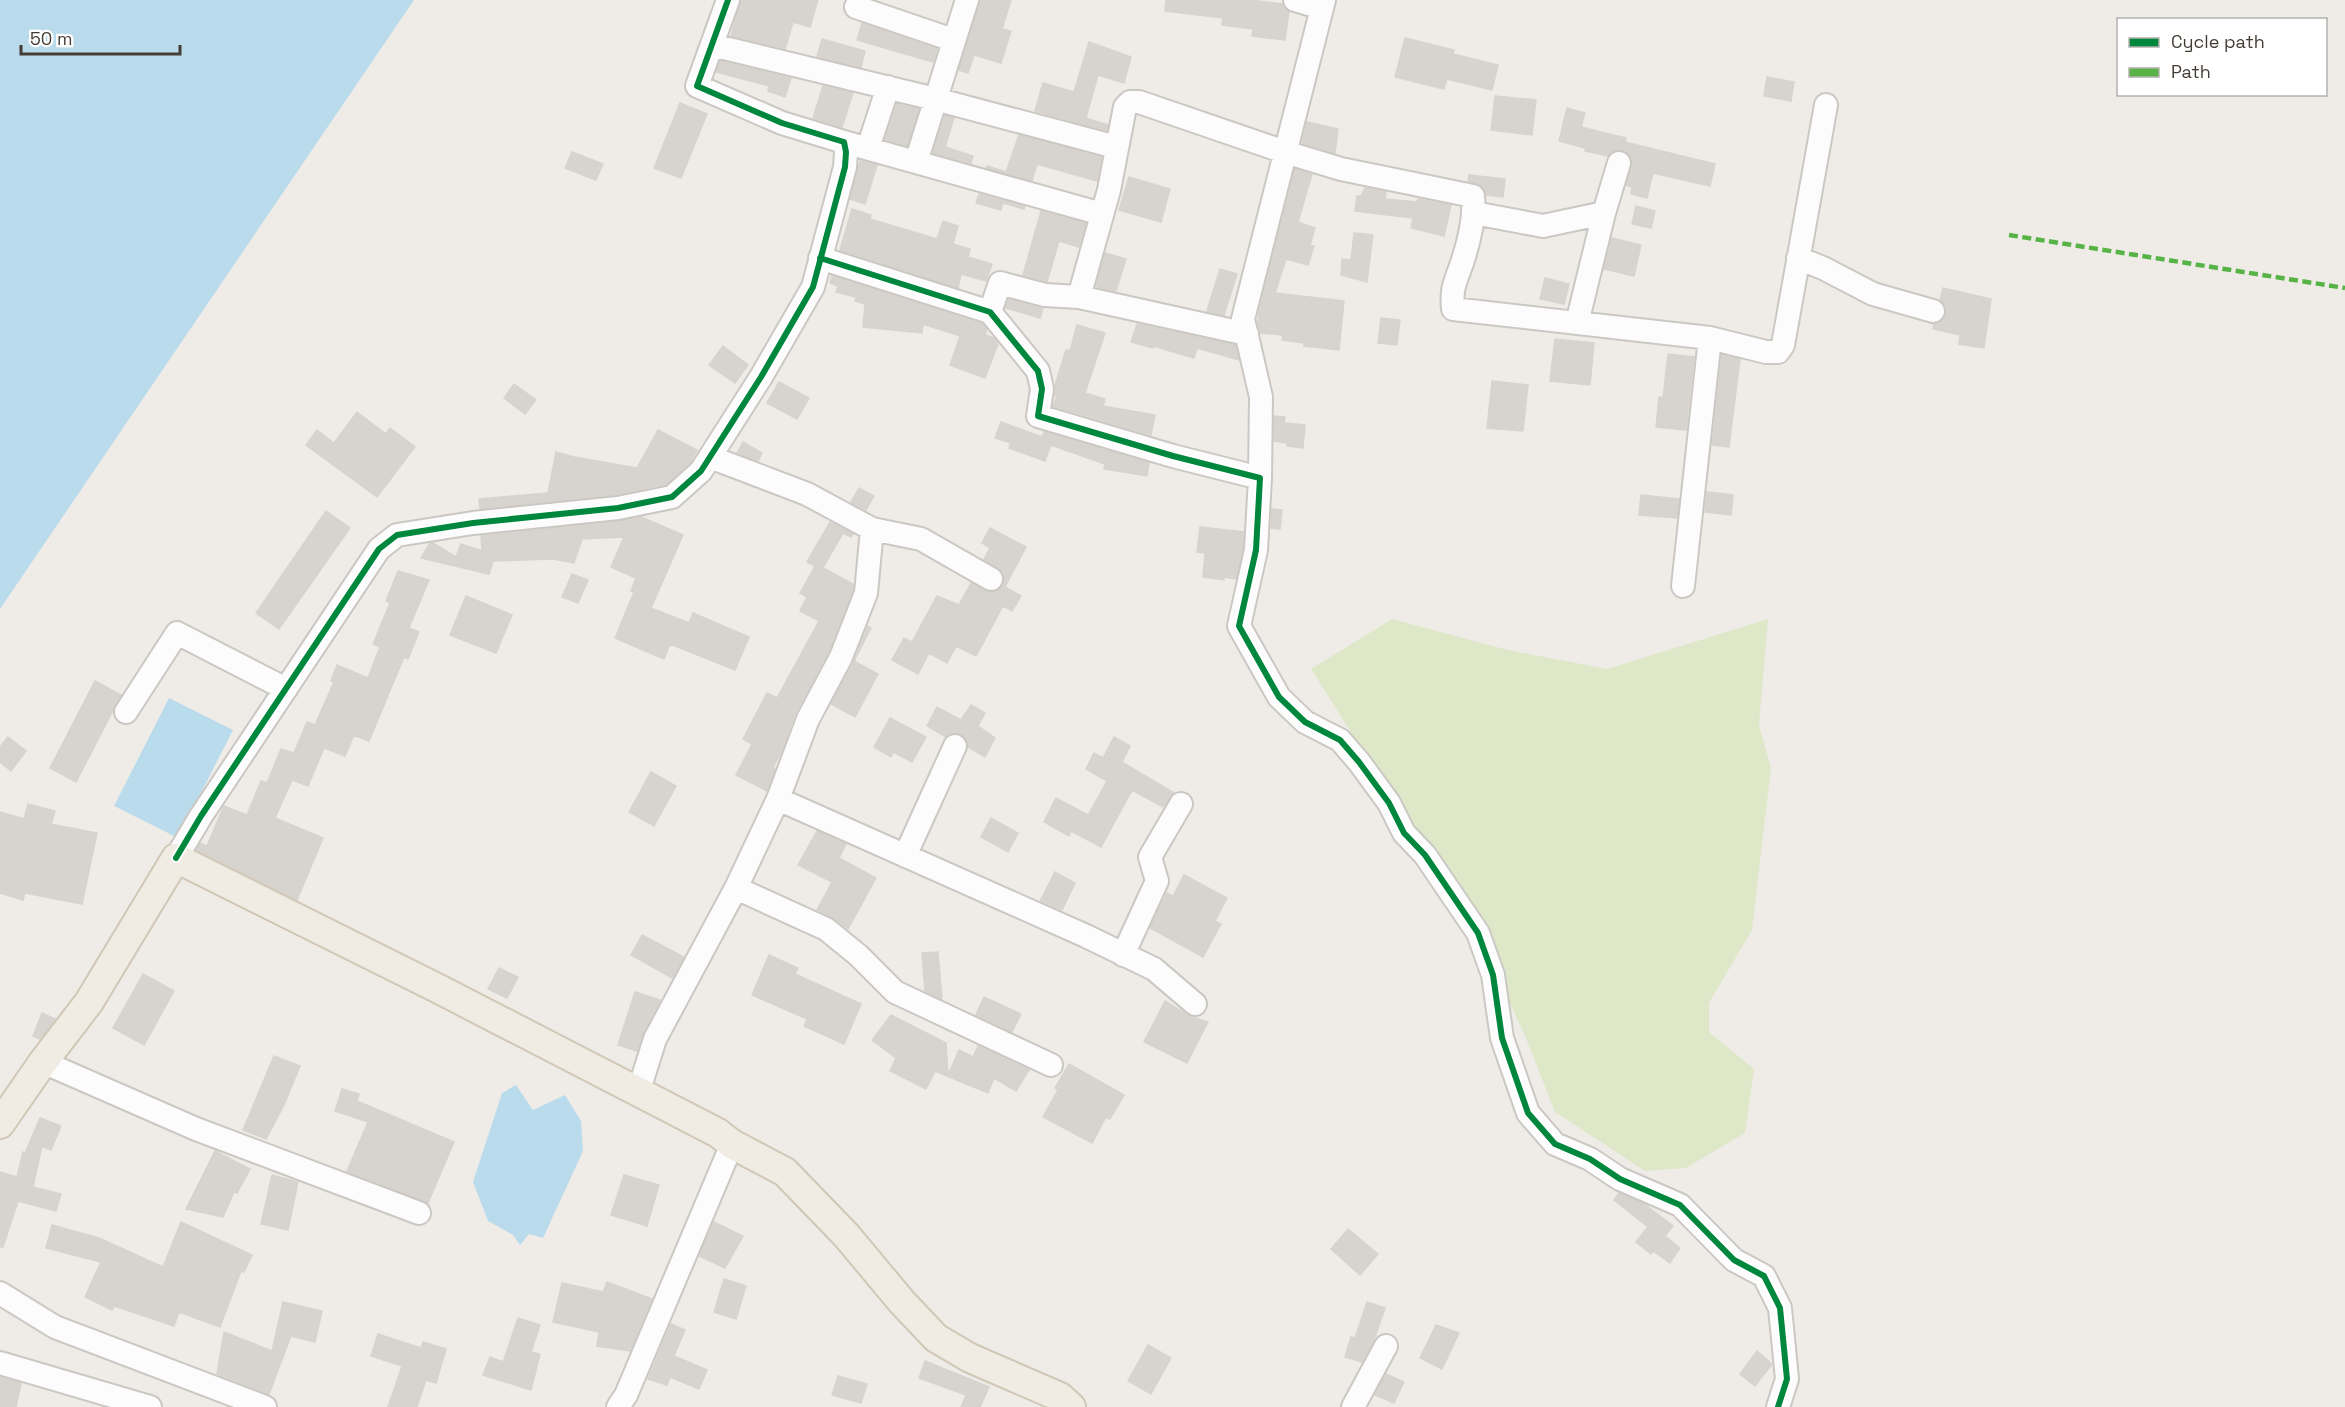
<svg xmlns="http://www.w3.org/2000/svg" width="2345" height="1407" viewBox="0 0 2345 1407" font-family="'Space Grotesk',sans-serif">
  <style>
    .green { fill: #dee8c9 }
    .water { fill: #badbec }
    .building { fill: #d7d3cf; stroke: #d7d3ce; stroke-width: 1.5 }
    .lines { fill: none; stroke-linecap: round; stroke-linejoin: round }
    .minor-casing { stroke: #cbc8c4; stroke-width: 26 }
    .major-casing { stroke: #d1c7b6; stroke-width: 32 }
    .minor { stroke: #fdfcfc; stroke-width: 22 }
    .major { stroke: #f0ebe3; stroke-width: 28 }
    .quiet { stroke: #57b346; stroke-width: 4.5; stroke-dasharray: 9 4.5; stroke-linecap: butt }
    .cycleway-casing { stroke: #fff; stroke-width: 10 }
    .cycleway { stroke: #00873e; stroke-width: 6 }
  </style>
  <rect width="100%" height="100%" fill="#efece8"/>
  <path class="green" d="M1392,619L1508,650L1607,669L1768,619L1759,725L1771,768L1752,930L1709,1003V1032L1754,1069L1745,1133L1686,1168L1645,1171L1555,1112L1525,1036L1478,933L1311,669Z"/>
  <path class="water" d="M0,0H414L0,609Z
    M169,698L233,730L178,838L114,806Z
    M516,1085L533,1110L565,1095L581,1121L583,1151L543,1238L529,1234L520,1245L513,1235L488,1221L473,1182L502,1093Z"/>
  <path class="building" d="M741,0H818L810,27L793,22L785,49L731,36Z
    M980,0H1011L1002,29L1011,31L1001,63L974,55L968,73L959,70Z
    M1166,0H1250L1283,4L1289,11L1285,40L1252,36L1253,29L1222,25L1223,18L1165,11Z
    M862,23L937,49L933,62L857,40Z
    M1405,38L1454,50L1453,54L1498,65L1492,90L1447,79L1444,89L1395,77Z
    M822,39L865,51L861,67L817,57Z
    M1089,42L1131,57L1124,83L1098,75L1086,118L1108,125L1107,131L1035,111L1043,83L1074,92Z
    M720,61L791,78L785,97L768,91L769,86L716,72Z
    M1767,77L1794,82L1791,101L1764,96Z
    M823,86L853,93L842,127L813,118Z
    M1495,96L1536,100L1532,135L1491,130Z
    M680,103L707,114L681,178L654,168Z
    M897,104L919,109L907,146L885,139Z
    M1567,108L1585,113L1581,127L1626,138L1625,142L1715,164L1710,186L1653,173L1647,198L1631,194L1632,187L1626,185L1632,166V159L1628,153L1616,150L1608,156L1585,151V148L1559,141Z
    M945,116L954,118L945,147L973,156L971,163L933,153Z
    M1307,122L1338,129L1335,153L1302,143Z
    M1019,135L1102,157L1097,181L1037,164L1032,181L986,168L987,166L1006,172Z
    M572,152L603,164L596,180L565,168Z
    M860,161L877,165L865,204L850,199Z
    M1295,169L1312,174L1298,222L1315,228L1310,245L1314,246L1308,265L1286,259L1275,293L1344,301L1339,350L1304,346V343L1282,340L1283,335L1260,333L1258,323L1259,311Z
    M1469,175L1505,179L1503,197L1486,195L1481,185L1468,181Z
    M1129,177L1170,189L1161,222L1119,210Z
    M1365,188L1386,192L1385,199L1417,202L1418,199L1451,205L1444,236L1411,228L1413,218L1355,211L1357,196H1361Z
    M979,194L1025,206L1024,209L1003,203L1001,210L976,203Z
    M1636,206L1655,211L1651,228L1632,224Z
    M852,209L871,215L870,219L937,239L943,221L958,226L953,244L970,249L968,257L992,264L986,281L961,274L958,288L840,250Z
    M1041,211L1086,223L1079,247L1059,241L1047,282L1023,275Z
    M1354,233L1373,235L1367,282L1341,275L1342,259L1351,260Z
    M1612,238L1641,245L1634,276L1604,269Z
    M1105,253L1126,259L1116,291L1096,287Z
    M1220,269L1237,274L1224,315L1207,311Z
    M832,276L982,324L987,329L985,335L994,338L998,344L985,378L950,365L960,336L923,324L922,333L863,327L865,304L855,301L856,297L836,292L838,286L830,283Z
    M1545,278L1569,284L1564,304L1540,299Z
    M1943,288L1991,299L1984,348L1959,344L1960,335L1933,329L1934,324L1942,321L1946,314V307L1940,300Z
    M1009,299L1043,308L1040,318L1006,308Z
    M1381,318L1400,320L1397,345L1378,343Z
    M1137,324L1235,345L1239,360L1197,348L1194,358L1153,346V348L1131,342Z
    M1077,325L1105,333L1085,393L1105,399L1103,406L1155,415L1151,435L1053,406L1057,396H1055V385L1066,350L1070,351Z
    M1555,339L1594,343L1590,385L1550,381Z
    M723,346L748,365L735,383L709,365Z
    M1668,354L1694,357L1686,430L1656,427L1659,397L1663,398Z
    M1722,355L1740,359L1729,447L1712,445Z
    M1492,381L1528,385L1523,431L1487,428Z
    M779,382L809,398L797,419L767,403Z
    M514,384L536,400L525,414L504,398Z
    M357,412L386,434L390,428L415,447L377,497L306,445L317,430L334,443Z
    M1274,416L1285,417L1284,423L1305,425L1303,448L1287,446V443L1274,441Z
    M1001,422L1042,437L1044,432L1149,463L1147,476L1104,469L1105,464L1051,445L1045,461L1009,448L1011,443L995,438Z
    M658,430L697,450L690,463L666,484L616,495L480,509L479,499L548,493L556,452L574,457L637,468Z
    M743,442L762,453L758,461L737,453Z
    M859,488L874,496L866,510L851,502Z
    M1707,492L1733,495L1731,515L1705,512Z
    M1641,495L1679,499L1677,518L1639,515Z
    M1272,509L1282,510L1280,529L1271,528Z
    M326,511L350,528L279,629L256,613Z
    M641,517L683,535L651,608L689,623L693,613L749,637L735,670L670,644L664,659L615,638L634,592L631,591L636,578L611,567L624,537L582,539L574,563L553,559L493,561L489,574L421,558L430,543H433L456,557L461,544L482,551L481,536L619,521Z
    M830,522L853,534L851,537L843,533L823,568L853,584V590L829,651L795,714L781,753L773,767L775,769L767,791L736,775L752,744L743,739L767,693L777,698L819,621L800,611L807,597L800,593L815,566L807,562Z
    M1200,527L1244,532L1243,548L1236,579L1224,577V580L1203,577L1205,553L1197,552Z
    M990,528L1026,547L1005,587L1021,596L1012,611L1003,606L976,656L956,646L947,663L929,653L918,674L892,660L904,638L912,642L937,596L959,605L971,583L990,592L997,591L1002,586L1004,580L1002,572L984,559L990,548L982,543Z
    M398,571L429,580L409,628L419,632L408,659L404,657L369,741L354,735L345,756L324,748L308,786L292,780L275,818L323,838L297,900L197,850L200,843L207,846L224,806L247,815L261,781L267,783L281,749L294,753L307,722L315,725L334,682L331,681L337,665L368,678L380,647L373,644L390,603L386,601Z
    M572,574L588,580L578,603L562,597Z
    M466,596L512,615L496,653L450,635Z
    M868,626L871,628L854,661L878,674L855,717L831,704L854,662Z
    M95,681L121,695L76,782L50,768Z
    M971,705L985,713L978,726L995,738L985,757L968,747L966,739L961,734L953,733L946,737L927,726L937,707L961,720Z
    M890,718L926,737L912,762L893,752L891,757L874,747Z
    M8,737L26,751L11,771L0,762V747Z
    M1114,737L1130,746L1122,762L1174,793L1163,807L1134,791L1131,792L1101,847L1071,831L1069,836L1044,822L1056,798L1088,815L1107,781L1086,769L1094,753L1103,758Z
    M651,772L676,786L654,826L629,812Z
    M28,804L55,811L51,824L97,833L82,904L25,893L23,900L0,893V812L24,819Z
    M991,818L1018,833L1008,852L981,837Z
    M817,831L846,844L839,858L876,878L848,929L832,917L817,910L832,882L798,865Z
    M1055,872L1075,883L1062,910L1040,901Z
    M1184,875L1227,898L1215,921L1221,924L1203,957L1150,928L1167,893L1173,896Z
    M642,935L684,957L672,978L631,955Z
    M938,952L942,999L925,991L922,953Z
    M769,955L798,968L795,974L861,1004L844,1044L804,1026L807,1019L752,995Z
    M499,968L518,977L507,998L488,989Z
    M143,974L174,991L144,1045L113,1028Z
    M635,992L660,1000L643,1033L637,1051L618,1045Z
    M984,997L1021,1014L1012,1032L976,1015Z
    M1165,1001L1187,1015L1208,1022L1187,1063L1144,1042Z
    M42,1013L55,1019L40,1039L33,1036Z
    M891,1015L946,1043L948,1075L959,1050L973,1057L978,1046L1029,1070L1016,1091L994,1078L988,1093L935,1071L926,1089L890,1071L896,1058L872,1040Z
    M274,1056L300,1066L284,1105L266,1139L243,1130Z
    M1069,1064L1124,1095L1110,1119L1106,1117L1092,1143L1043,1117L1058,1090L1055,1088Z
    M342,1089L359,1094L357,1101L454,1142L428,1203L347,1171L368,1122L335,1111Z
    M40,1118L61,1126L51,1150L42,1146L33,1187L61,1194L56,1211L18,1201L3,1247H0V1172L17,1177L23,1152L25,1153Z
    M215,1151L250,1169L237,1193L234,1192L223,1217L186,1209Z
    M272,1175L298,1182L288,1230L261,1224Z
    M624,1175L659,1185L647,1226L611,1215Z
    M1619,1193L1644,1204L1673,1226L1665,1236L1680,1248L1670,1263L1653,1251L1651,1254L1636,1242L1648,1227L1614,1200Z
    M181,1222L252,1255L244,1272L241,1271L220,1327L179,1312L174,1326L114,1306L112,1310L85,1297L101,1262L46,1248L52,1225L99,1238L163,1267Z
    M714,1222L743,1236L725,1268L699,1256Z
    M1348,1229L1378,1254L1360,1275L1331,1249Z
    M724,1279L746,1286L736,1319L714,1312Z
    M607,1282L652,1299L630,1351L597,1346L599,1332L553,1322L562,1283L603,1292Z
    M283,1302L322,1311L315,1342L291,1336L269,1394L217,1374L224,1332L272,1351Z
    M1367,1302L1385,1308L1374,1340L1362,1362L1345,1357L1351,1337L1355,1338Z
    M518,1318L540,1325L531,1352L540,1354L531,1390L483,1375L490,1357L503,1362Z
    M671,1324L685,1330L674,1356L707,1370L699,1389L670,1377L667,1385L648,1379Z
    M1436,1325L1459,1333L1442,1369L1420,1358Z
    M378,1334L421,1348L423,1342L446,1349L436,1383L426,1380L417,1407H388L402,1366L371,1356Z
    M1148,1345L1171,1358L1151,1394L1128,1381Z
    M1757,1351L1772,1364L1755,1386L1740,1374Z
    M925,1361L989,1387L980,1407H961L966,1395L919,1378Z
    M1386,1374L1404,1382L1394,1403L1375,1395Z
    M838,1376L867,1384L861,1403L832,1395Z
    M0,1377L21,1383L16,1407H0Z"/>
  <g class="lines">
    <g class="minor-casing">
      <path id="minor" d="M1295,0L1322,8
        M856,7L953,40
        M712,45L935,99L1116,147
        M844,142L1102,214
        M868,148L888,87
        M916,162L967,0
        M1474,213L1543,226L1604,213
        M820,258L990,312L1038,371L1042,389L1038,416L1173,456L1260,478L1256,550L1239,626L1279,697L1305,722L1340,740L1359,762L1389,803L1404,833L1425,855L1478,933L1493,975L1502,1038L1528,1113L1555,1144L1590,1159L1620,1179L1680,1205L1734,1260L1764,1276L1780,1308L1787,1379L1778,1407
        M1798,258L1823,268L1873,294L1933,311
        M1079,297L1109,190L1125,107L1130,102H1139L1285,152L1341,169L1473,196C1475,218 1469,242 1462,263C1455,283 1451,288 1453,309L1710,338L1766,352H1778L1783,345L1826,105
        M990,312L1000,283L1045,295L1079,297L1247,334
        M1577,323L1604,213L1619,163
        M710,457L807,494L872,529L921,539L991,579
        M1260,478L1261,397L1243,319L1324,0
        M1683,586L1710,338
        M126,712L177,633L286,689
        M778,799L808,719L841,657L866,593L872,529
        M905,856L955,746
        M176,858L201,816L379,549L397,535L473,523L618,508L672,497L701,471L761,377L813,287L845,167L846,152L844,142L782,123L697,86L728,0
        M736,888L826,929L858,955L895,992L1051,1065
        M1123,955L1157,881L1150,857L1181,804
        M43,1062L196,1129L419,1213
        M638,1093L655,1039L736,888L778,799L1086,936L1154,969L1195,1004
        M0,1293L55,1327L265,1407
        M0,1363L150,1407
        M618,1407L626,1395L732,1144
        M1353,1407L1386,1346"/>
    </g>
    <g class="major-casing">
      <path id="major" d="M0,1124L43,1062L89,1002L176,858L439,989L718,1133L732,1144L785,1172L846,1235L902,1302L936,1338L970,1358L1060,1397L1071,1407"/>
    </g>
    <use href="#minor" class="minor"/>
    <use href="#major" class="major"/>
    <path class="quiet" d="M2009,235L2345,288"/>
    <g class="cycleway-casing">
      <path id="cycleway" d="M820,258L990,312L1038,371L1042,389L1038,416L1173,456L1260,478L1256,550L1239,626L1279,697L1305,722L1340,740L1359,762L1389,803L1404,833L1425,855L1478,933L1493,975L1502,1038L1528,1113L1555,1144L1590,1159L1620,1179L1680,1205L1734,1260L1764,1276L1780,1308L1787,1379L1778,1407
        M176,858L201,816L379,549L397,535L473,523L618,508L672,497L701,471L761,377L813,287L845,167L846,152L844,142L782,123L697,86L728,0"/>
    </g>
    <use href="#cycleway" class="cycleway"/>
  </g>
  <rect x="2117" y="18" width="210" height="78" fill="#ffffff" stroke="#b4b1ae" stroke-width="1.5"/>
  <rect x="2129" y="38" width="30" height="9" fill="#00873e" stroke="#b4b1ae" stroke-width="1.5"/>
  <text x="2171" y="48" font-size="18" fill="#443d35">Cycle path</text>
  <rect x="2129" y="68" width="30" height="9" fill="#57b346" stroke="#b4b1ae" stroke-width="1.5"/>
  <text x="2171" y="78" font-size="18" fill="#443d35">Path</text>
  <path d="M21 45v9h159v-9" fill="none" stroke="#443d35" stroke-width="3"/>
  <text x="30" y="45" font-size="18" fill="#443d35" stroke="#ffffff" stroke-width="4.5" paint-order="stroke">50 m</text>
</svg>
